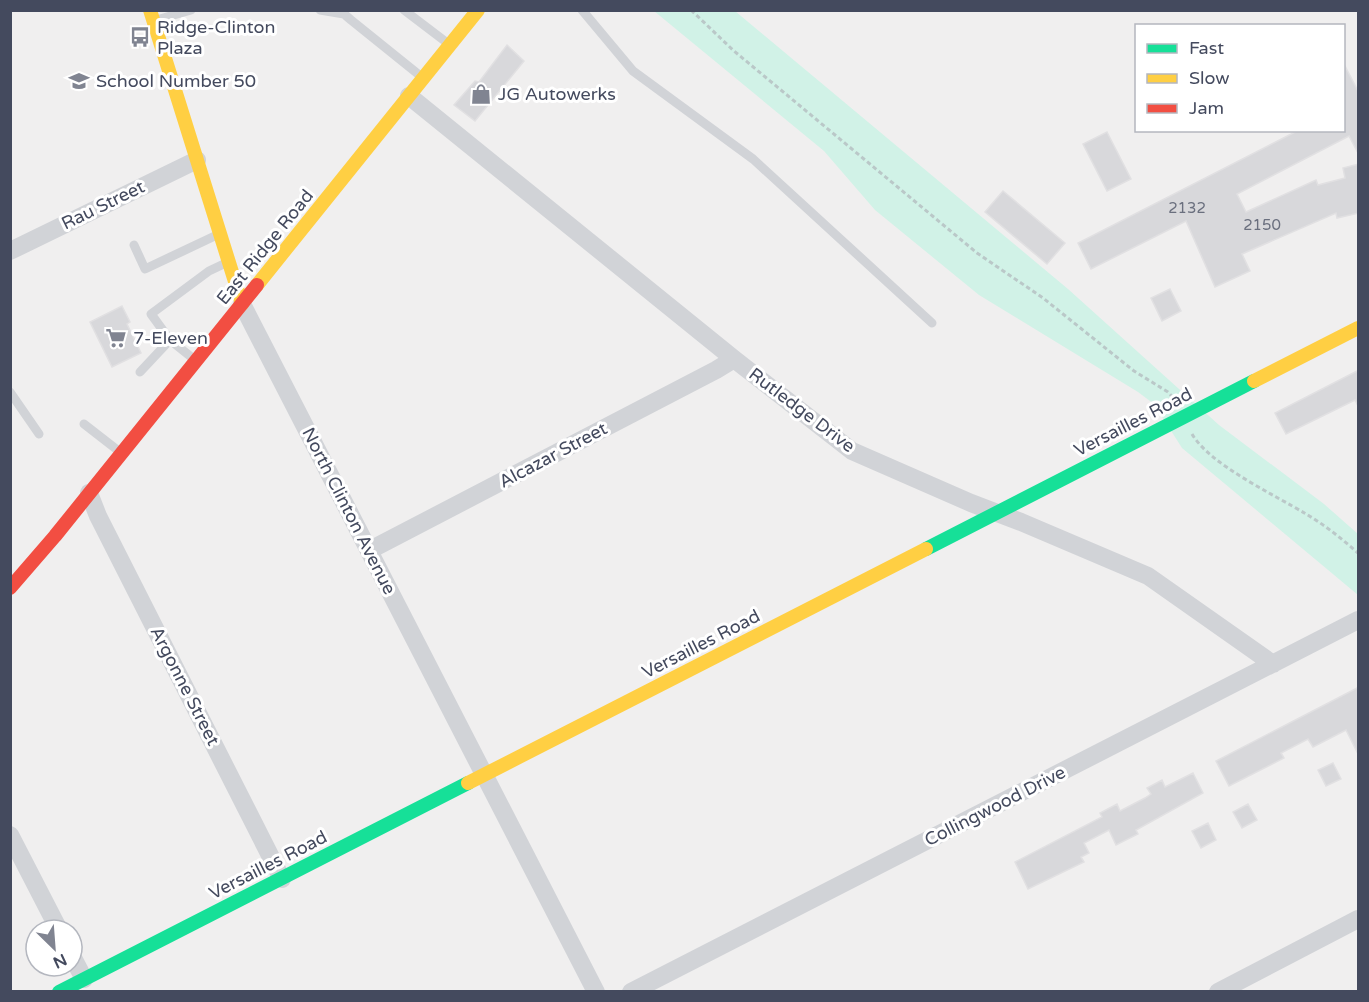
<svg xmlns="http://www.w3.org/2000/svg" width="1369" height="1002" viewBox="0 0 1369 1002" font-family="'Varela Round',sans-serif">
  <style>
    .green { fill: #d1f2e7 }
    .building { fill: #d8d8db; stroke: #e1e0e2; stroke-width: 1.5 }
    .lines { fill: none; stroke-linecap: round; stroke-linejoin: round }
    .path { stroke: #bac8c8; stroke-width: 3; stroke-dasharray: 4.5 3; stroke-linecap: butt }
    .lane { stroke: #d1d3d7; stroke-width: 9 }
    .street { stroke: #d1d3d7; stroke-width: 18 }
    .fast { stroke: #16e098; stroke-width: 14 }
    .slow { stroke: #ffcf43; stroke-width: 14 }
    .jam { stroke: #f24e42; stroke-width: 14 }
    .labels { text-anchor: middle; dominant-baseline: central; stroke-width: 6; stroke-linejoin: round; paint-order: stroke }
    .number-label { font-size: 15px; fill: #6a6f7e }
    .poi-label { font-size: 18px; fill: #444a5e; stroke: #fff; text-anchor: start }
    .street-label { font-size: 18px; fill: #444a5e; stroke: #fff }
  </style>
  <rect width="100%" height="100%" fill="#f0efef"/>
  <path class="green" d="M654,11H735L1068,289L1219,425L1324,504L1358,534V595L1182,448L1154,404L1138,392L979,295L875,210L824,151Z"/>
  <path class="building" d="M507,45L524,61L475,121L454,105L475,81L479,82Z
    M1344,64L1359,93V155L1349,136L1237,194L1246,212L1316,180L1318,185L1345,178L1343,168L1359,164V213L1337,218L1336,213L1242,254L1250,271L1215,287L1186,221L1091,269L1078,243L1299,130H1344Z
    M1107,132L1131,179L1107,191L1083,144Z
    M1003,191L1065,243L1047,264L985,212Z
    M1170,289L1181,311L1162,321L1151,298Z
    M122,306L130,322L127,324L141,353L112,367L90,322Z
    M1359,370V408L1355,400L1286,434L1275,413Z
    M1359,687V756L1346,730L1313,747L1308,739L1281,753L1284,758L1229,786L1216,761Z
    M1333,763L1341,779L1326,786L1318,770Z
    M1193,773L1203,793L1136,830L1138,834L1116,845L1109,830L1084,843L1089,853L1081,857L1084,862L1028,889L1015,862L1102,817L1100,813L1117,804L1120,811L1145,798L1151,794L1147,788L1162,780L1165,787Z
    M1248,804L1257,820L1242,828L1233,812Z
    M1208,823L1216,840L1201,848L1192,831Z"/>
  <g class="lines">
    <path class="path" d="M691,10L734,51L977,253L1043,298L1134,371L1168,392L1174,399
      M1192,434C1210,465 1275,495 1306,514C1325,525 1342,539 1358,553"/>
    <path class="lane" d="M320,10L344,14
      M345,10L344,14L351,20L423,78
      M404,10L450,45
      M582,10L633,71L753,159L932,323
      M153,21L191,10
      M134,245L145,269L219,234
      M195,360L170,340L151,314L209,271L228,262
      M140,372L170,340
      M10,392L39,434
      M84,424L120,452"/>
    <path class="street" d="M409,96L734,359L852,451L971,503L1021,522L1148,576L1273,664
      M10,251L197,160
      M242,304L596,992
      M89,493L98,516L282,879
      M370,550L716,370L734,359
      M10,835L59,930
      M72,956L84,979
      M631,992L1358,620
      M1218,992L1358,919"/>
    <path class="fast" d="M926,549L1254,381
      M59,992L468,783"/>
    <path class="slow" d="M150,10L242,304
      M257,285L478,10
      M1254,381L1358,328
      M468,783L926,549"/>
    <path class="jam" d="M10,588L55,536L257,285"/>
  </g>
  <defs>
    <g id="bus-bare" transform="scale(1.62)"><path d="M-5-6H5V4H4V6H2V4H-2V6H-4V4H-5ZM-3.5-4V0h7V-4ZM-3.5 1.2v1.5H-2V1.2ZM2 1.2v1.5H3.5V1.2Z" fill="#808491" stroke="#fff" stroke-width="2.5" paint-order="stroke"/></g>
    <g id="school-bare" transform="scale(1.62)"><path d="M0-5L7-2L0 1L-7-2ZM-4 1L0 2.5L4 1V4Q0 6-4 4Z" fill="#808491" stroke="#fff" stroke-width="2.5" paint-order="stroke"/></g>
    <g id="shop-bare" transform="scale(1.62)"><path d="M-5-2.5h2.3a2.7 3.5 0 0 1 5.4 0H5L5.5 6h-11ZM-1.5-2.5h3a1.5 2.3 0 0 0-3 0Z" fill="#808491" stroke="#fff" stroke-width="2.5" paint-order="stroke"/></g>
    <g id="supermarket-bare" transform="scale(1.62)"><path d="M-6-5.5h2.5l.6 2H6L4.5 2H-2.5L-4.4-4H-6ZM-1.5 3.2a1.3 1.3 0 1 0 .1 0ZM3 3.2a1.3 1.3 0 1 0 .1 0Z" fill="#808491" stroke="#fff" stroke-width="2.5" paint-order="stroke"/></g>
  </defs>
  <g fill-rule="evenodd">
    <use href="#bus-bare" x="140" y="37"/>
    <use href="#school-bare" x="79" y="81"/>
    <use href="#shop-bare" x="481" y="94"/>
    <use href="#supermarket-bare" x="116" y="338"/>
  </g>
  <g class="labels">
    <g class="number-label">
      <text x="1187" y="208">2132</text>
      <text x="1262" y="225">2150</text>
    </g>
    <g class="poi-label">
      <text x="157" y="27">Ridge-Clinton<tspan x="157" dy="21">Plaza</tspan></text>
      <text x="96" y="81">School Number 50</text>
      <text x="498" y="94">JG Autowerks</text>
      <text x="133" y="338">7-Eleven</text>
    </g>
    <g class="street-label">
      <text transform="translate(103 205) rotate(-26)">Rau Street</text>
      <text transform="translate(265 247) rotate(-51)">East Ridge Road</text>
      <text transform="translate(802 410) rotate(37)">Rutledge Drive</text>
      <text transform="translate(1133 422) rotate(-27)">Versailles Road</text>
      <text transform="translate(553 455) rotate(-28)">Alcazar Street</text>
      <text transform="translate(349 511) rotate(63)">North Clinton Avenue</text>
      <text transform="translate(701 644) rotate(-27)">Versailles Road</text>
      <text transform="translate(185 686) rotate(63)">Argonne Street</text>
      <text transform="translate(995 806) rotate(-27)">Collingwood Drive</text>
      <text transform="translate(268 865) rotate(-27)">Versailles Road</text>
    </g>
  </g>
  <rect width="1369" height="1002" fill="none" stroke="#444a5e" stroke-width="24"/>
  <rect x="1135" y="24" width="210" height="108" fill="#ffffff" stroke="#b4b7bf" stroke-width="1.5"/>
  <rect x="1147" y="44" width="30" height="9" fill="#16e098" stroke="#b4b7bf" stroke-width="1.5"/>
  <text x="1189" y="54" font-size="18" fill="#444a5e">Fast</text>
  <rect x="1147" y="74" width="30" height="9" fill="#ffcf43" stroke="#b4b7bf" stroke-width="1.5"/>
  <text x="1189" y="84" font-size="18" fill="#444a5e">Slow</text>
  <rect x="1147" y="104" width="30" height="9" fill="#f24e42" stroke="#b4b7bf" stroke-width="1.5"/>
  <text x="1189" y="114" font-size="18" fill="#444a5e">Jam</text>
  <g transform="translate(54 948) rotate(155)"><circle r="28" fill="#ffffff" stroke="#b4b7bf" stroke-width="1.5"/>
  <path d="M0-4.5L10 22L0 15L-10 22Z" fill="#808491"/>
  <text y="-9" font-size="16" font-weight="bold" text-anchor="middle" fill="#444a5e">N</text>
  </g>
</svg>
